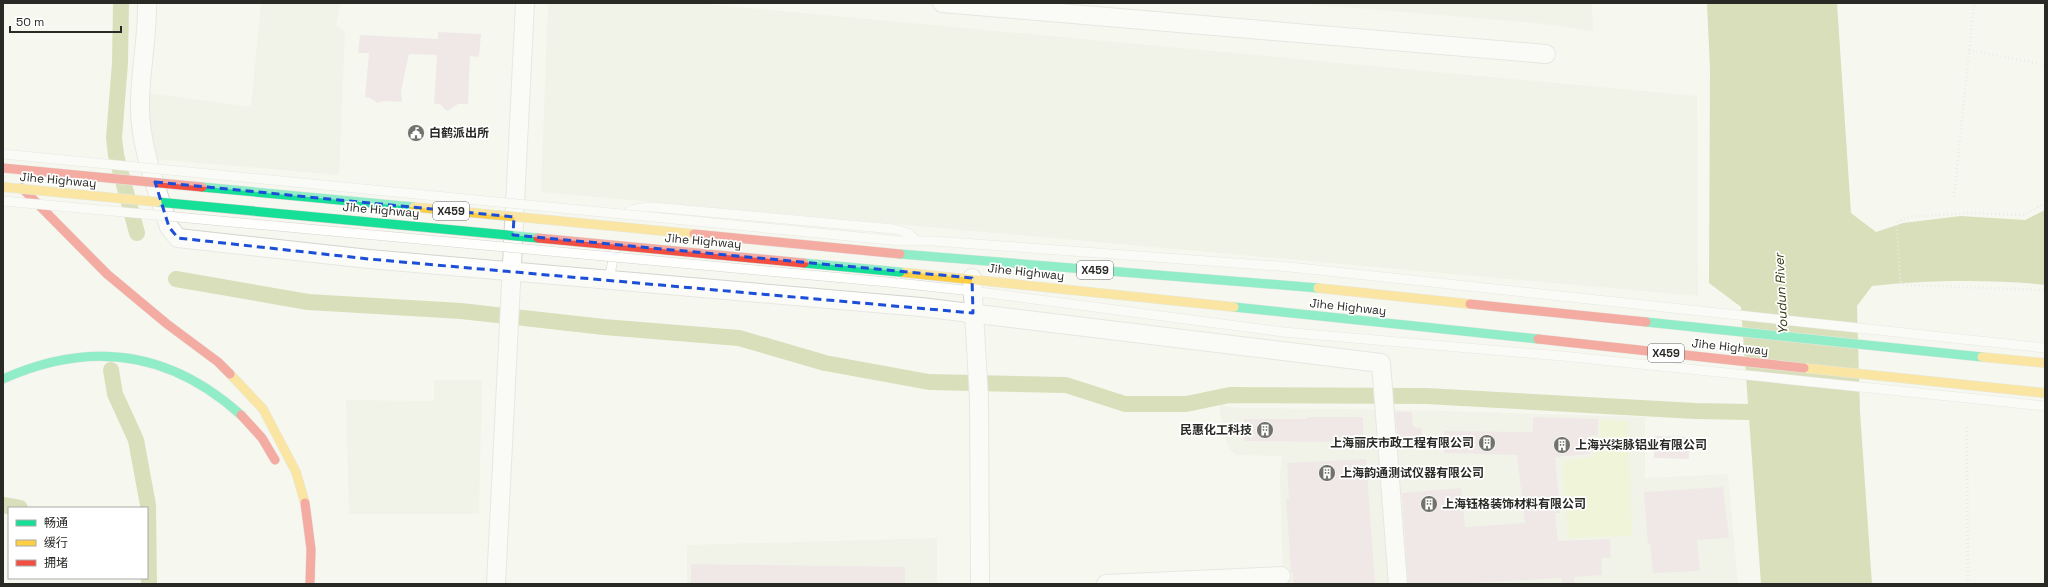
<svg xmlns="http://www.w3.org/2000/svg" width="2048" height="587" viewBox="0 0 2048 587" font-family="'Space Grotesk','Noto Sans SC',sans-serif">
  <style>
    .built { fill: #eaedde }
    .green { fill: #e8f0bd }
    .water { fill: #b7c178 }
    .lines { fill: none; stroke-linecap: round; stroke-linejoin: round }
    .canal { stroke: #b7c178; stroke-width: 16 }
    .building { fill: #e6d5dc }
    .lane-casing { stroke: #d3d4ce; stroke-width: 10 }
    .street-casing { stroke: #d3d4ce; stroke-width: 20 }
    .fast-casing { stroke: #d3d4ce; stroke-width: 10 }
    .slow-casing { stroke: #d3d4ce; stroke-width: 10 }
    .jam-casing { stroke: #d3d4ce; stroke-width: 10 }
    .path { stroke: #dadbd8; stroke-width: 2.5; stroke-dasharray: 1 3; stroke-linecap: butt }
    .lane { stroke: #fefefd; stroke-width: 9 }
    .street { stroke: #fefefd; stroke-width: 18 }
    .fast { stroke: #16e098; stroke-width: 9 }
    .slow { stroke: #ffcf43; stroke-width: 9 }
    .jam { stroke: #f24e42; stroke-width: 9 }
    .lane-bridge-casing { stroke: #d3d4ce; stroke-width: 10; stroke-linecap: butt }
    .fast-bridge-casing { stroke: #d3d4ce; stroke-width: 10; stroke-linecap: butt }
    .slow-bridge-casing { stroke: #d3d4ce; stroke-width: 10; stroke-linecap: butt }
    .jam-bridge-casing { stroke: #d3d4ce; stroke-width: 10; stroke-linecap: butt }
    .lane-bridge { stroke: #fefefd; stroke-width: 9 }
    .fast-bridge { stroke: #16e098; stroke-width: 9 }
    .slow-bridge { stroke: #ffcf43; stroke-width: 9 }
    .jam-bridge { stroke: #f24e42; stroke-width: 9 }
    .marked { fill: none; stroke: #1d4ed8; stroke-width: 3; stroke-dasharray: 8 5; stroke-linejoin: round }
    .labels { text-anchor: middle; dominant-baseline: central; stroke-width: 3.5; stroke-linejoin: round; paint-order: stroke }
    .shield { fill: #fff; stroke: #696a66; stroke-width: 1 }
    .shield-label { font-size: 11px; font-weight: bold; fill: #292a25 }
    .poi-label { font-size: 12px; font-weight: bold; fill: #292a25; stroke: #fff; text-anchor: start }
    .street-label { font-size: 12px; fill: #292a25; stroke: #fff }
    .water-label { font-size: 13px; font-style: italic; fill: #373c12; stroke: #fff }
  </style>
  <rect width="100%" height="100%" fill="#f6f8f0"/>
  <path class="built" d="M261,3H340L336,26L345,32L339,175L156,159L148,133V93L251,107Z
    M548,3H694L1697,96L1698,296L541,192Z
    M1295,3H1592L1593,31L1536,23Z
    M434,380H482L479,514H349L346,400L434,401Z
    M1220,405L1240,408L1411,410L1645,417V478L1728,474L1738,584H1283L1280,475L1282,456L1236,455L1229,449L1225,436L1220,414Z
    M937,538V584H687V545Z"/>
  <path class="green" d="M1600,420L1628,421L1632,536L1568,538L1562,461L1593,457V440L1601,439Z"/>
  <path class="water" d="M1707,3H1837L1851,213L1876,232L1903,223L1961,216L2025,220L2045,210V285C1992,279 1925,280 1872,286L1857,306L1860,412L1872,584H1761L1741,307L1709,283L1710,69Z"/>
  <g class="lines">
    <path class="canal" d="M121,3L120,63L114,138L116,155L137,233
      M176,279L308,302L461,311L604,327L739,338L825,363L929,382L1066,385L1125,404H1186L1230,395L1426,396L1695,411L1749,412
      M111,370L115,394L136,440L148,505L149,584
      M3,505L20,508"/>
  </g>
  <path class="building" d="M438,32L481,34L479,57L470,56L468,104H458L448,111L445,110L440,104H434L437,55L409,54L401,91L402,102L384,101L377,103L370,98L365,97L369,53H358L360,35L438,39Z
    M1395,412H1412L1413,427L1422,428V446H1398Z
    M1307,417H1363V442L1244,441V419H1307Z
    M1533,417L1598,419V435L1591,436L1590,454L1555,457L1560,513H1555L1558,541L1610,539L1611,558H1601L1602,575L1574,577L1575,584H1562V578L1452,584H1408L1402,493L1461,488L1465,527L1525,523L1517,455L1444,453V431L1533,432Z
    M1654,436L1689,437V459L1654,458Z
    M1366,459L1375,584H1293V572H1291L1286,499H1289L1287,463Z
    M1723,487L1729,538L1697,540L1700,571L1653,573L1650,543L1648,544L1644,492Z
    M691,564L905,567V584H691Z"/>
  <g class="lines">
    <g class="lane-casing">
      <path id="lane" d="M623,216C631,208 643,208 653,207L894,229L908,233L917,241
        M900,241H934L1290,267L2045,348
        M609,279L615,250
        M898,283L972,291L1283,332L1562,356L2045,406"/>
    </g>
    <g class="street-casing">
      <path id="street" d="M147,3C148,39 139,74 140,110C141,150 157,189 169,227L178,238L369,259L921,307L1381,363L1398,584
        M942,3L1546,54
        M972,278L979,399L980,584
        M496,584L525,3
        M1106,584L1281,576"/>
    </g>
    <g class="fast-casing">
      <path id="fast" d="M900,254L1318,288
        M1234,307L1538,339
        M1646,322L1982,357
        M3,379C90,340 170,351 241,415"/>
    </g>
    <g class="slow-casing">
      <path id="slow" d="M900,272L1234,307
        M1318,288L1470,304
        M1982,357L2045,363
        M1804,368L2045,393
        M230,374L263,409L296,472L305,503"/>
    </g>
    <g class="jam-casing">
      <path id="jam" d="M22,188L107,274L167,324L218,362L230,374
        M1470,304L1646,322
        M1538,339L1804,368
        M241,415L262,438L275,460
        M305,503L311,549L310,584"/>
    </g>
    <path class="path" d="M1969,50L2045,65
      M1954,197L1974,3
      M2045,203L2024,215L1969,213L1907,217L1897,222V225L1900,278L1901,283L1905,285L2045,290
      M1967,427L1968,584"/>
    <use href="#lane" class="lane"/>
    <use href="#street" class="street"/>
    <use href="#fast" class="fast"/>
    <use href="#slow" class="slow"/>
    <use href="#jam" class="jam"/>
    <g class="lane-bridge-casing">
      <path id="lane-bridge" d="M3,154L900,241
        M3,201L898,283"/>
    </g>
    <g class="fast-bridge-casing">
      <path id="fast-bridge" d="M202,187L414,207
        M157,202L538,238
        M804,263L900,272"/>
    </g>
    <g class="slow-bridge-casing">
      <path id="slow-bridge" d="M3,187L157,202
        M414,207L694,234"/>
    </g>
    <g class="jam-bridge-casing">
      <path id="jam-bridge" d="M3,168L202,187
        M694,234L900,254
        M538,238L804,263"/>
    </g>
    <use href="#lane-bridge" class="lane-bridge"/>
    <use href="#fast-bridge" class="fast-bridge"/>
    <use href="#slow-bridge" class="slow-bridge"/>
    <use href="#jam-bridge" class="jam-bridge"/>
  </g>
  <path d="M0 0H2048V587H0ZM155,182L514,217L513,235L972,278L973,313L369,259L178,238L169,227Z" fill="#f6f8f0" fill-opacity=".55" fill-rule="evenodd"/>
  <path class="marked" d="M155,182L514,217L513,235L972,278L973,313L369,259L178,238L169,227Z"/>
  <defs>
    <g id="civic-disc" transform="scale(0.9)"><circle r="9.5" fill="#71726c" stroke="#fff"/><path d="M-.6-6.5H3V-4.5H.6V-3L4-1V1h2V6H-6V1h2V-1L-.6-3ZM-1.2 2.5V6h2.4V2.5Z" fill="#fff"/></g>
    <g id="building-disc" transform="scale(0.9)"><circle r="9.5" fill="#71726c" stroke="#fff"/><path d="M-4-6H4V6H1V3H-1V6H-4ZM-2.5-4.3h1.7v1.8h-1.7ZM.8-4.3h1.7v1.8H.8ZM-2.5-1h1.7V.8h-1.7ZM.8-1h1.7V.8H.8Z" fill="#fff"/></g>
  </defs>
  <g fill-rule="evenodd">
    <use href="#civic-disc" x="416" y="133"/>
    <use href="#building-disc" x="1265" y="430"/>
    <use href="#building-disc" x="1487" y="443"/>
    <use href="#building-disc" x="1562" y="445"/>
    <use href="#building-disc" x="1327" y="473"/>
    <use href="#building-disc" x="1429" y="504"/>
  </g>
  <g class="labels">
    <g class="shield">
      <rect x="433" y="202" width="36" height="18" rx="3"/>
      <rect x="1077" y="261" width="36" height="18" rx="3"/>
      <rect x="1648" y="344" width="36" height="18" rx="3"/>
    </g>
    <g class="shield-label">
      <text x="451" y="211">X459</text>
      <text x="1095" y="270">X459</text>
      <text x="1666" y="353">X459</text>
    </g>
    <g class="poi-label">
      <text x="429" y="133">白鹤派出所</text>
      <text x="1252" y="430" text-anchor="end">民惠化工科技</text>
      <text x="1474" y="443" text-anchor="end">上海丽庆市政工程有限公司</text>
      <text x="1575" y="445">上海兴柒脉铝业有限公司</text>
      <text x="1340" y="473">上海韵通测试仪器有限公司</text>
      <text x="1442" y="504">上海钰格装饰材料有限公司</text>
    </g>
    <g class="street-label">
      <text transform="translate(58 180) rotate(5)">Jihe Highway</text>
      <text transform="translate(381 210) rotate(5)">Jihe Highway</text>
      <text transform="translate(703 241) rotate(5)">Jihe Highway</text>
      <text transform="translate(1026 272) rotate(6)">Jihe Highway</text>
      <text transform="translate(1348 307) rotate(6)">Jihe Highway</text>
      <text transform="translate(1730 347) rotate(6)">Jihe Highway</text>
    </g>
    <g class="water-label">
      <text transform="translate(1781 294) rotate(-93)">Youdun River</text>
    </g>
  </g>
  <rect width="2048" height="587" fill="none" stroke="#292a25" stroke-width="8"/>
  <rect x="8" y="507" width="140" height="72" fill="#ffffff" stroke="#a9aaa8"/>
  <rect x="16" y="520" width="20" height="6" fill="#16e098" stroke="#a9aaa8"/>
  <text x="44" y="527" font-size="12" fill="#292a25">畅通</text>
  <rect x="16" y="540" width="20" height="6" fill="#ffcf43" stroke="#a9aaa8"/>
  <text x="44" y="547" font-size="12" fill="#292a25">缓行</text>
  <rect x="16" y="560" width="20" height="6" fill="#f24e42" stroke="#a9aaa8"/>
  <text x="44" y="567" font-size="12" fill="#292a25">拥堵</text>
  <path d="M10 26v6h111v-6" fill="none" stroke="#292a25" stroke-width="2"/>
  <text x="16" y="26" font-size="12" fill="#292a25" stroke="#ffffff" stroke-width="3" paint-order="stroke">50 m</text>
</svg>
